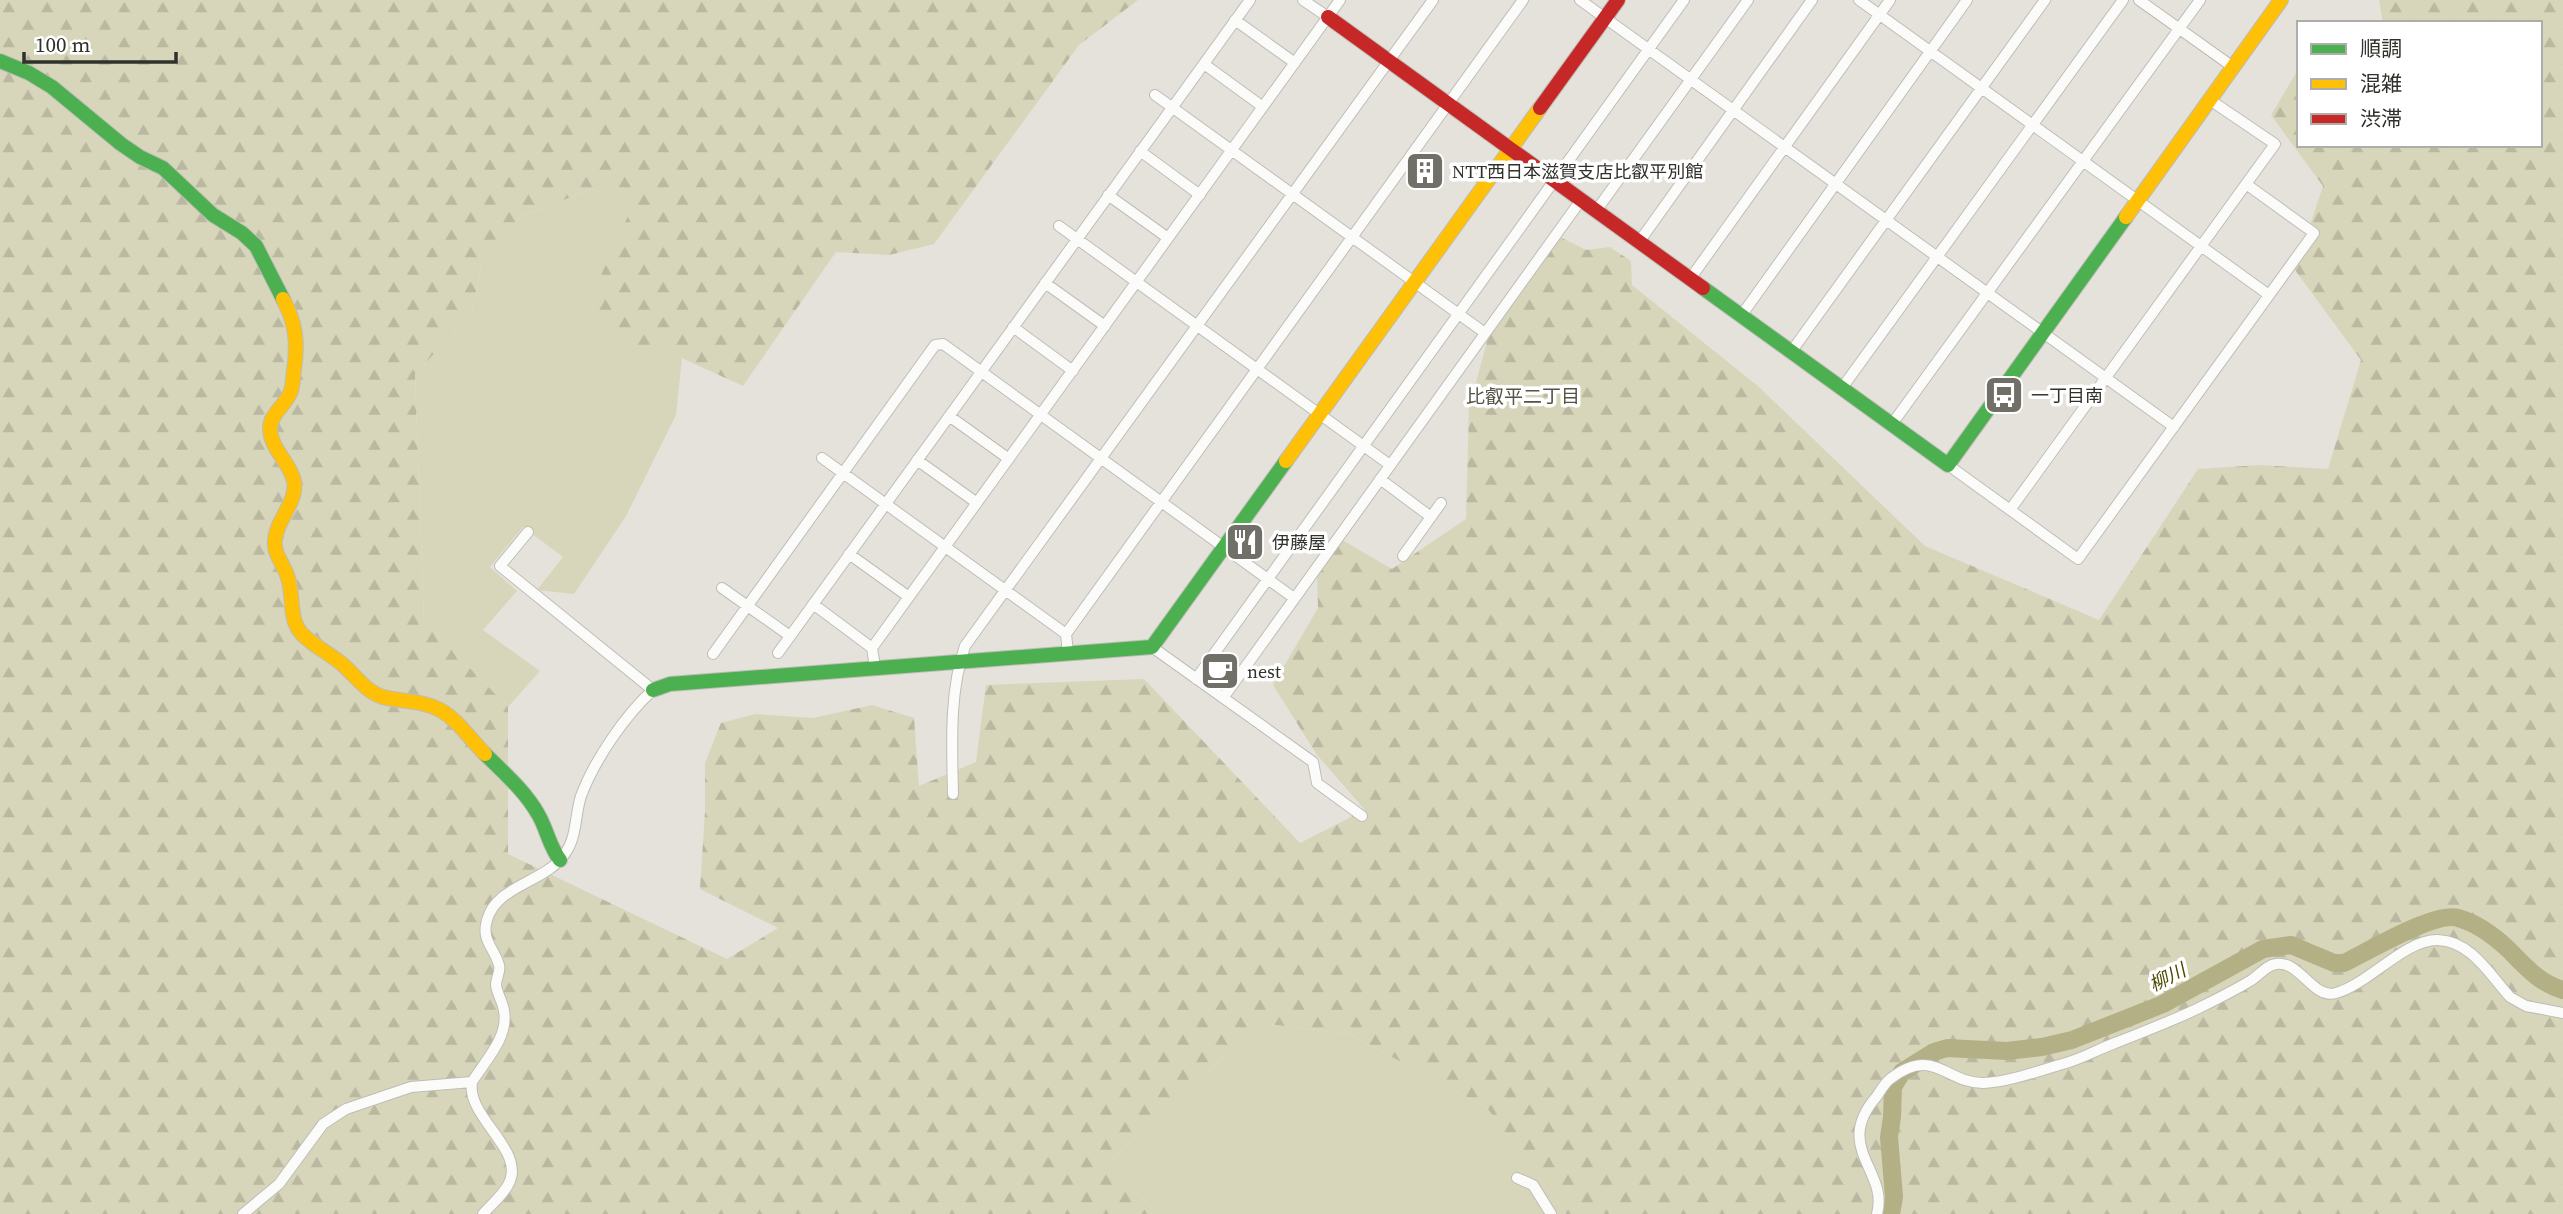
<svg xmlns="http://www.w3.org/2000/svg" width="2563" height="1214" viewBox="0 0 2563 1214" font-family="'Source Serif 4','Noto Sans JP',serif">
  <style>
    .green { fill: #d8d6ba }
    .forest { fill: url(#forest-firs) }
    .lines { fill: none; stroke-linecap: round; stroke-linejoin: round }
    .river { stroke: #b4b085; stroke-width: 18 }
    .street-casing { stroke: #bebdb7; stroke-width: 12 }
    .fast-casing { stroke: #bebdb7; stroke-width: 16 }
    .slow-casing { stroke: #bebdb7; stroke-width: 16 }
    .jam-casing { stroke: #bebdb7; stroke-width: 16 }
    .street { stroke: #fbfbf9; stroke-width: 10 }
    .fast { stroke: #4caf50; stroke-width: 14 }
    .slow { stroke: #ffc107; stroke-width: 14 }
    .jam { stroke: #c62828; stroke-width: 14 }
    .labels { text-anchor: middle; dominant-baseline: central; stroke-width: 7; stroke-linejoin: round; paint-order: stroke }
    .poi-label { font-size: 18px; fill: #31312b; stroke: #fff; text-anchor: start }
    .neighbourhood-label { font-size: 19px; fill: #555447; stroke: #fff }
    .water-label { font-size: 19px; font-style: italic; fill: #4f4a00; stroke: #fff }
  </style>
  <defs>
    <pattern id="forest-firs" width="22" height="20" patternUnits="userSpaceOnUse" patternTransform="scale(1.75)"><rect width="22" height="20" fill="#d8d6ba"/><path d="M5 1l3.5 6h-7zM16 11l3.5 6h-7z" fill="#bab8a0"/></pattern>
  </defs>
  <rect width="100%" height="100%" fill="#e4e2da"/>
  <path class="green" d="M593,189L634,205L586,308L682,358L676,415L626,516L574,594L537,590L563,557L523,527L490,567L517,591L483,630L540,671L508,707L424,621L415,374L472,313L483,258L521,216Z
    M1261,1023L1349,1034L1487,1108L1566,1214H1156L1111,1160Z"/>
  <path class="forest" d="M0,0H1138L1079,45L934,244L889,255L836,252L743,386L653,345L630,358L586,308L633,205L593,189L521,216L483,258L472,313L415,374L424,621L508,707V854L727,959L778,928L700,889L705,811V763L721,723L755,714L813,718L872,705L914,718L919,786L976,762L986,685L1144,679L1300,843L1365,810L1317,755L1273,685L1318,608L1317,572L1342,540L1392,569L1466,519L1469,408L1488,338L1560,237L1586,250L1610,247L1631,261L1632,285L1759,387L1925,546L2099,620L2198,469L2260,465L2328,469L2361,360L2295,270L2323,186L2271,115L2299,68V145H2540V23H2383L2379,0H2563V1214H1566L1487,1108L1349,1034L1261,1023L1111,1160L1156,1214H0Z"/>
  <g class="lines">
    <path class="river" d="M1891,1214L1894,1197L1889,1137L1892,1117L1893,1087L1902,1072L1934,1052L1947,1048L2007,1051L2042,1047L2072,1040L2163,1004L2263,949L2291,945L2334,963H2344C2367,952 2435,911 2458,918C2477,923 2494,936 2508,949C2525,966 2539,983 2563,990"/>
    <g class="street-casing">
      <path id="street" d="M1303,0L1328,17
        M1580,0L2174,427
        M1859,0L2269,295
        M2139,0L2233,67
        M1235,20L1295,63
        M1204,64L1263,107
        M1155,95L1485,333
        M1140,151L1200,195
        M1108,195L1168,238
        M1596,211L1748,0
        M1059,226L1390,465
        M1639,242L1812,0
        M1690,279L1890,0
        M1045,283L1105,326
        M1741,316L1967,0
        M1013,327L1073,371
        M1791,352L2045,0
        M1842,388L2123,0
        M949,416L1009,459
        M1892,424L2200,0
        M822,458L1066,634
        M917,460L977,503
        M1948,465L2078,559L2314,233L2246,184
        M1380,479L1431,517
        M2010,510L2275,144L2210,100
        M849,554L909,597
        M1403,556L1441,503
        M722,588L790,636
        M813,604L872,648
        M1152,647L1313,762L1317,783L1362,816
        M778,653L1250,0
        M1068,653L1066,634L1523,0
        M713,654L935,345L943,344L1294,598
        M875,667L872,648L1340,0
        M1196,679L1684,0
        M1223,698L1581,200
        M953,794C952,746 949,692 965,646L1433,0
        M1517,1178L1533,1185L1551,1214
        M243,1214L279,1184L323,1124L346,1109L411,1087L472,1082
        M483,1214C491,1205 502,1196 508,1185C528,1151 466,1118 472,1082C485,1061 509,1037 504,1011C503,1002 497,994 496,985C496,978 501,971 499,965C494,947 481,941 487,920C497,884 547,883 566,852C577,836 575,814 581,796C594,761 625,715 653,690L500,566L528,532
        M1877,1214C1889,1170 1832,1148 1877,1096C1881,1090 1884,1084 1890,1079C1934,1045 1946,1084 1984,1083C2008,1082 2042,1070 2066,1063C2083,1058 2099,1049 2115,1043C2145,1031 2175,1020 2203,1006C2219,998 2235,990 2250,981C2259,976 2266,965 2276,964C2300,960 2313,1000 2336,993C2369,984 2405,939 2438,940C2471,941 2490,975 2510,997L2526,1006L2563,1013"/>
    </g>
    <g class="fast-casing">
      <path id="fast" d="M0,61L29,73L52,87L121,144L140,157L163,168L213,215L242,233L256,246L283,299
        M1703,288L1948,465L2126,217
        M653,690L670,684L1152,647L1286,461
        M485,754C504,773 525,791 538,814C547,829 549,846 560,860"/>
    </g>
    <g class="slow-casing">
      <path id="slow" d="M2126,217L2281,0
        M283,299C296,323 298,343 294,370C293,377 293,385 291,391C287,404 270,414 270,428C270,449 290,462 294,481C298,502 276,520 275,540C273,553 283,563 287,575C295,595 287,619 303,635C314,646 330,654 342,664C355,675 366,692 383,697C402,702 421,700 440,710C457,719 471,740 485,754
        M1286,461L1540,108"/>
    </g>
    <g class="jam-casing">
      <path id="jam" d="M1328,17L1703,288
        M1540,108L1618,0"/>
    </g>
    <use href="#street" class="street"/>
    <use href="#fast" class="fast"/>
    <use href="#slow" class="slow"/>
    <use href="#jam" class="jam"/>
  </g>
  <defs>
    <g id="building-square" transform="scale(2.0125)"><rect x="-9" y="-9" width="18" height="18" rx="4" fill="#706f68" stroke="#fff"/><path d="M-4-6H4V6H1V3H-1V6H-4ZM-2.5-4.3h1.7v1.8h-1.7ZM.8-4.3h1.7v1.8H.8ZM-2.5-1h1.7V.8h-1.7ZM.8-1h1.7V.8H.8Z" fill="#fff"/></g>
    <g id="bus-square" transform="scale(2.0125)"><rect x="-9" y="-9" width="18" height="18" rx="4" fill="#706f68" stroke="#fff"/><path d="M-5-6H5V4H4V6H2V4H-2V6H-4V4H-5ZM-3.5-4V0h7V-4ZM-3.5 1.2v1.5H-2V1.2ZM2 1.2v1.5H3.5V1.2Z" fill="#fff"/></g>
    <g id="restaurant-square" transform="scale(2.0125)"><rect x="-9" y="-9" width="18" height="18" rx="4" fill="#706f68" stroke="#fff"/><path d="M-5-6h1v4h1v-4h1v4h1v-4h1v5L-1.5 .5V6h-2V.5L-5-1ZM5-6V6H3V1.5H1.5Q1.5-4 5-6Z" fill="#fff"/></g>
    <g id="cafe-square" transform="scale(2.0125)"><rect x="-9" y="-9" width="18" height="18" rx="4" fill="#706f68" stroke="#fff"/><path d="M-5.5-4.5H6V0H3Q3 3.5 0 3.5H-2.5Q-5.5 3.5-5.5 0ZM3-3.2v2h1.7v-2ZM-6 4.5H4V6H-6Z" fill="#fff"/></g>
  </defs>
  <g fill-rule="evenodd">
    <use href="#building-square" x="1425" y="171"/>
    <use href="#bus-square" x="2004" y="395"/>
    <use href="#restaurant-square" x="1245" y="542"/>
    <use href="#cafe-square" x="1220" y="671"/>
  </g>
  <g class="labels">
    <g class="poi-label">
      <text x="1452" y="171">NTT西日本滋賀支店比叡平別館</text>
      <text x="2031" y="395">一丁目南</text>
      <text x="1272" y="542">伊藤屋</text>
      <text x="1247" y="671">nest</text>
    </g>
    <g class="neighbourhood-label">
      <text x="1523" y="396">比叡平二丁目</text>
    </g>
    <g class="water-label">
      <text transform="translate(2167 977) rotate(-27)">柳川</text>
    </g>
  </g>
  <rect x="2297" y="21" width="245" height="126" fill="#ffffff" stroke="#adadaa" stroke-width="2"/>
  <rect x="2311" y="44" width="35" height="10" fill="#4caf50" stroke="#adadaa" stroke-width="2"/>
  <text x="2360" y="56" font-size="21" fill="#31312b">順調</text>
  <rect x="2311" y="79" width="35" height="10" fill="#ffc107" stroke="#adadaa" stroke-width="2"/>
  <text x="2360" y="91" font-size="21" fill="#31312b">混雑</text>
  <rect x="2311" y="114" width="35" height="10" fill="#c62828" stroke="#adadaa" stroke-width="2"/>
  <text x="2360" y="126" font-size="21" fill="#31312b">渋滞</text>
  <path d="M24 52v10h152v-10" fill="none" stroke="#31312b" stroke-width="3.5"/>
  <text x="35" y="52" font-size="21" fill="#31312b" stroke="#ffffff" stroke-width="5" paint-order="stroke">100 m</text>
</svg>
